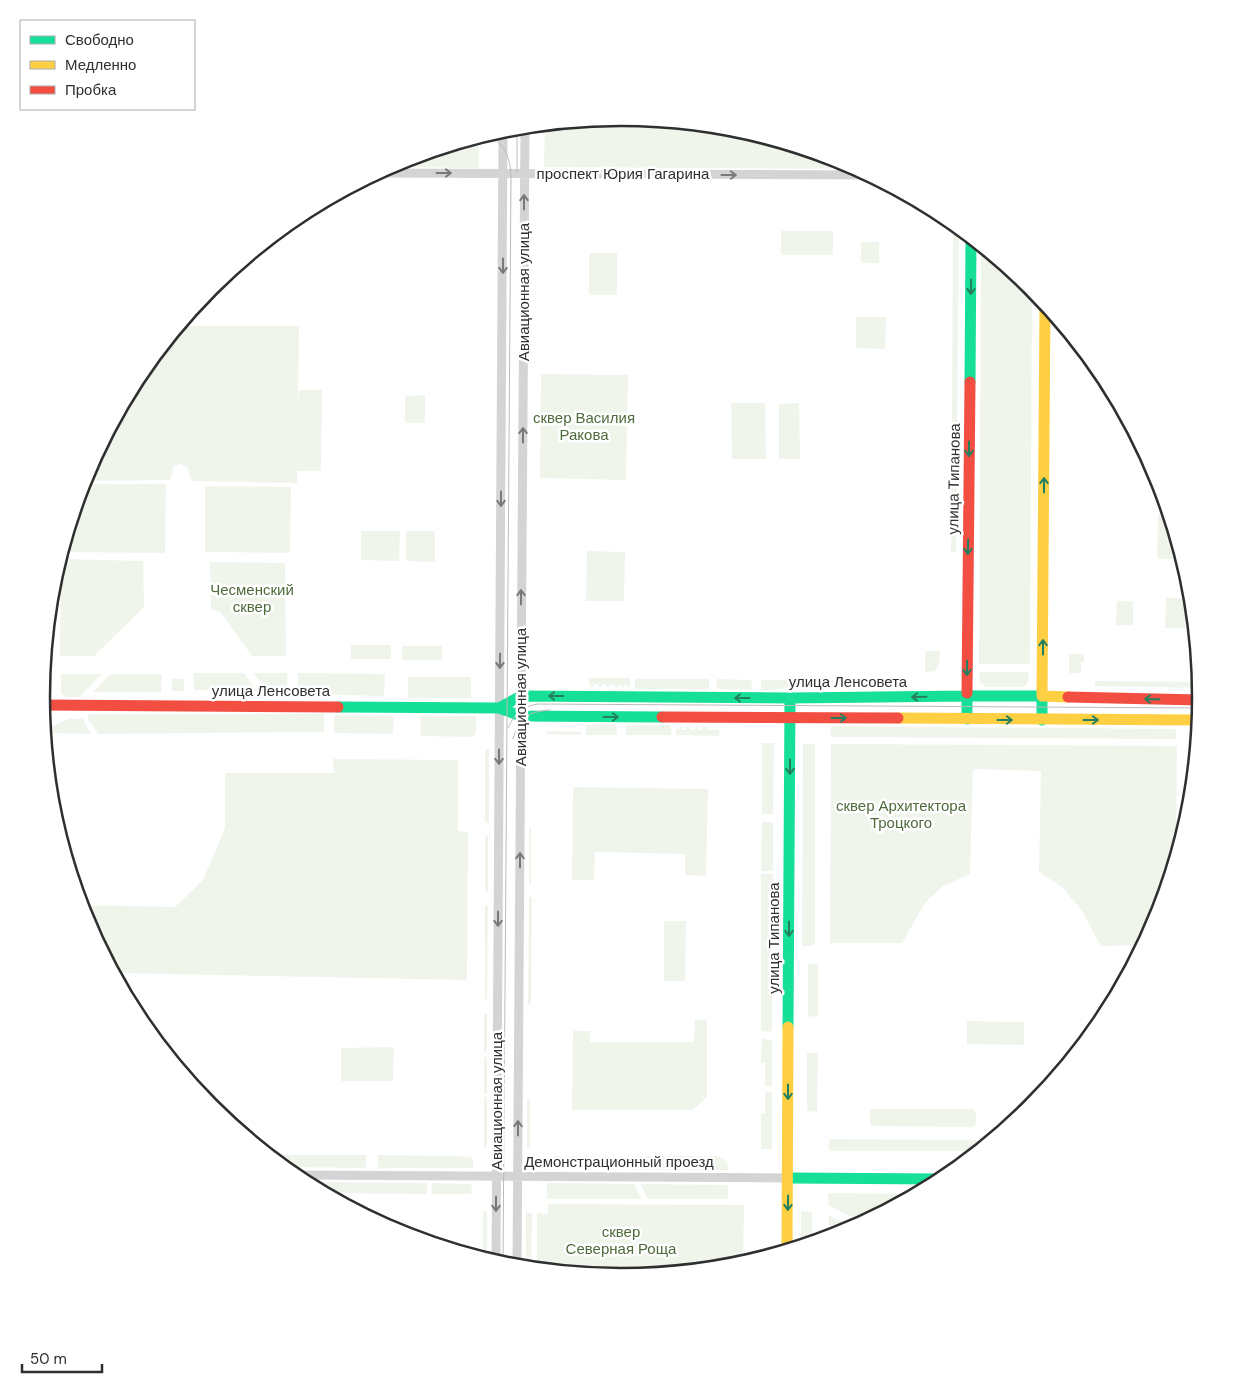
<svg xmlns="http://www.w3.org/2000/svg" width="1242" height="1394" viewBox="0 0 1242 1394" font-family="'DM Sans',sans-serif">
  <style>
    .green { fill: #f0f5ec }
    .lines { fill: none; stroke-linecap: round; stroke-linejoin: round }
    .street { stroke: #d4d4d4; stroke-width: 9 }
    .fast { stroke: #16e098; stroke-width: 11 }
    .slow { stroke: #ffcf43; stroke-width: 11 }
    .jam { stroke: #f24e42; stroke-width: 11 }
    .tram { stroke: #bbb; stroke-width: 1 }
    .oneway { stroke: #797979 }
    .oneway2 { stroke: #247f5e }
    .labels { text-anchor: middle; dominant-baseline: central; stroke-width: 5; stroke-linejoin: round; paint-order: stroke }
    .street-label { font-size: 15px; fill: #2f2f2f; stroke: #fff }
    .park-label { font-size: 15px; fill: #4f6b3c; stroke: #fff }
    .rim { fill: none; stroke: #2f2f2f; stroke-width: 2.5 }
  </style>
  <rect width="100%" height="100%" fill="#fff"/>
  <path class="green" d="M621,117L734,128L843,161L857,169L544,167L545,125Z
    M478,137L479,168L388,167L399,161Z
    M953,223L959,228L957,424H952Z
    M781,231H833V255H781Z
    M861,242H879V263H861Z
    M981,246L1032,288L1030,664H979Z
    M589,253H617V295H589Z
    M856,317H886L885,349L856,348Z
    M179,326H299L298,414L299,390H322L321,471H297V483L192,481L187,467L181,464L174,466L170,480L84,481L139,375Z
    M541,374L628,375L626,480L540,478Z
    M425,395V423H405V396Z
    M731,403H765L766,459H732Z
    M799,403L800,459H779V404Z
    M952,438H958L956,552H951Z
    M83,484H166L165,553L62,552Z
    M205,486L291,487L290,553L205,552Z
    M1158,514H1168L1182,559H1157Z
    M361,531H400L399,561L361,560Z
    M406,531H435V562L406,561Z
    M587,551L625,552L624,601H586Z
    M61,559L143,561L144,607L94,656H60Z
    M210,562L285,563L286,656H252L221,613L211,609Z
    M1166,598H1191L1193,628H1165Z
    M1117,601H1133V625H1116Z
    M351,645H391V659H351Z
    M402,646H442V660H402Z
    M925,651H940L939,665L935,671L925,672Z
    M1069,654H1084V662H1081V673H1069Z
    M979,672H1029C1029,679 1029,685 1022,687H987L980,683Z
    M193,673H244L257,691L194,690Z
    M253,673H287V695H271Z
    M298,673L385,674L384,696L298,694Z
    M61,674H102L79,697H66L61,694Z
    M110,674H162L161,692H93Z
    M408,677H471V698H408Z
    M589,678H630V687H627V685H624V687H621V685H618L617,687H614V685H609V687H606V685L602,684V687H599V684H594L593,687H590Z
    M172,679H184V691H172Z
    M635,679H709V687L707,689H635Z
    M717,679L752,680L751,690L719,689L716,687Z
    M761,680H855L854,685L813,684L775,690H761Z
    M1095,681L1199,682L1200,688L1095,686Z
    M88,714H324V732L98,734L88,719Z
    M334,715L394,716L393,734L334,733Z
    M420,716H476V733L473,737L421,736Z
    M69,719H83L91,734L45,733L44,729Z
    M586,725H615L617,728V735H586Z
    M628,725H671V735H626V727Z
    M831,726L1176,729V739L830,737Z
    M680,727H682V730H687V727H690V730H695L696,727H698V730H703V727H706L707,730H719V736L676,735V730H679Z
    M547,731L581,732V735L547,734Z
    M762,743H774L773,814H762Z
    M803,744H815V944L812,946H802Z
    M831,744L1177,746L1176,854L1157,919L1142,945L1101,946L1082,911L1063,888L1039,872L1041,771L973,769L970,874L943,886L925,903L902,943H830Z
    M1193,746H1196L1190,807V754Z
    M485,749H489V823H485Z
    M333,759L458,760V831L468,832L467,980L114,973L85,919L81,905L175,907L203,880L225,828V773H334Z
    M573,787L708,789L706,876L685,875V854L595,852L594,880H572Z
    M762,822H773V871H761Z
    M529,827H531V884H529Z
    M485,835L488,836V891L485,892Z
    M761,874H773L772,1031L766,1032L761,1030Z
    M529,897H532L531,1004H528Z
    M485,905H488L487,1001H485Z
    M664,921H686L685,981H664Z
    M808,964H818V1017L808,1016Z
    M484,1014H487V1052H484Z
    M695,1020H707V1097L693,1110H572L573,1031H590V1042H694Z
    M967,1021L1024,1022V1045L967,1044Z
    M762,1038L772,1040V1086H765V1063H761Z
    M157,1041L172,1042V1059Z
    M394,1047L393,1081H341V1048Z
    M807,1053H818L817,1112L807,1111Z
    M484,1057H487V1094H484Z
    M765,1092H772V1149H761V1114L765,1113Z
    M484,1097H487V1147H484Z
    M527,1099H530V1148H527Z
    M872,1109H973L976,1112V1124L973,1127L872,1126L870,1124V1111Z
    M829,1139L977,1140V1151H829Z
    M269,1155H366V1168L285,1167Z
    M378,1155L458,1156L473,1158V1168H378Z
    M553,1156L626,1157V1169H553Z
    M635,1156H717L727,1162L729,1170H635Z
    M305,1182L427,1183V1194L325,1193Z
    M432,1183L472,1184L471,1194H431Z
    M547,1183L634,1184L642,1199H547Z
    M640,1184L728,1185V1199H648Z
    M828,1193L915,1194L863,1222L829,1206Z
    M548,1204L744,1205L743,1263L734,1266L621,1277L537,1268V1213L548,1214Z
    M483,1211H487V1259L483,1258Z
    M801,1211L812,1212V1242L801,1245Z
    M526,1213H532L531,1268L526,1267Z
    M829,1216L854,1227L843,1233L829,1237Z"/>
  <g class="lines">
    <path class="street" d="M377,173L869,175
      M294,1175L788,1178
      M496,1262L503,130
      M517,1266L525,127"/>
    <path class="fast" d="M970,382L971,238
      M338,707L499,708L521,716L662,717
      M499,708L521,696L790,698
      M967,719V696H1042V720
      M788,1027L790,698L967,696V693
      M788,1178L943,1179"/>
    <path class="slow" d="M1045,305L1042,696L1068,697
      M898,718L1198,720
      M787,1249L788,1027"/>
    <path class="jam" d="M967,693L970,382
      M1068,697L1200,700
      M42,705L338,707
      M662,717L898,718"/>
    <path class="tram" d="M488,134C504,143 510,157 511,174L503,1264
      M517,172V127
      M508,728C514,714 523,706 538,704L1200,708
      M513,739C520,717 527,712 550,710"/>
  </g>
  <defs><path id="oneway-shaft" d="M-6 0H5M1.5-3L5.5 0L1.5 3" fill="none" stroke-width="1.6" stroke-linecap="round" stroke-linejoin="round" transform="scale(1.25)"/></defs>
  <g class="oneway">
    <use href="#oneway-shaft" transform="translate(444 173)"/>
    <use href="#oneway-shaft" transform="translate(729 175)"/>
    <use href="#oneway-shaft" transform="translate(524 202) rotate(-90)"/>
    <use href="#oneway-shaft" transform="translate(503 266) rotate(90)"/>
    <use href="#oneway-shaft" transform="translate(523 435) rotate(-90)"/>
    <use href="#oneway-shaft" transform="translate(501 499) rotate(90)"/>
    <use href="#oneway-shaft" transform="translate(521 597) rotate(-90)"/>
    <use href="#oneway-shaft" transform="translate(500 661) rotate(91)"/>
    <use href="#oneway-shaft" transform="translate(499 757) rotate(90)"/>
    <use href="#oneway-shaft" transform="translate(520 860) rotate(-90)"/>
    <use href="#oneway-shaft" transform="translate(498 919) rotate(90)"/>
    <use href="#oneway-shaft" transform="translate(518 1128) rotate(-90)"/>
    <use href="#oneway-shaft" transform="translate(496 1204) rotate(90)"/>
  </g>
  <g class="oneway2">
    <use href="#oneway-shaft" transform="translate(971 287) rotate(91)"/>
    <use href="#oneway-shaft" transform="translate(969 449) rotate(90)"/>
    <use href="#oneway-shaft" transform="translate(1044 485) rotate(-90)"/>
    <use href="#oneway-shaft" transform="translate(968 547) rotate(91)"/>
    <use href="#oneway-shaft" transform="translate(1043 647) rotate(-90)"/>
    <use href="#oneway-shaft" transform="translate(967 668) rotate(90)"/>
    <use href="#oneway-shaft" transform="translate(556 696) rotate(-180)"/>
    <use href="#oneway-shaft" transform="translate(919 697) rotate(179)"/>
    <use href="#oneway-shaft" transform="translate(742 698) rotate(-180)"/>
    <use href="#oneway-shaft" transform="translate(1152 699) rotate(-179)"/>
    <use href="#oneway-shaft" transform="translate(611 717)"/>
    <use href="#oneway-shaft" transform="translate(839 718)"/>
    <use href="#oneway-shaft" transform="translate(1005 720)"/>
    <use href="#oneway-shaft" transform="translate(1091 720)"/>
    <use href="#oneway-shaft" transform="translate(790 767) rotate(90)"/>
    <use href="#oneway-shaft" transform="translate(789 929) rotate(90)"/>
    <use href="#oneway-shaft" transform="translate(788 1092) rotate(90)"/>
    <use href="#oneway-shaft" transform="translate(788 1203) rotate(91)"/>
  </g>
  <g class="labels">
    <g class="street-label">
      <text x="623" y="174">проспект Юрия Гагарина</text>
      <text transform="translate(524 292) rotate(-90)">Авиационная улица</text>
      <text transform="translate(954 479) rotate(-89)">улица Типанова</text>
      <text x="848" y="682">улица Ленсовета</text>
      <text x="271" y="691">улица Ленсовета</text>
      <text transform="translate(521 697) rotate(-90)">Авиационная улица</text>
      <text transform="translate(774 938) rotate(-90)">улица Типанова</text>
      <text transform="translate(497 1101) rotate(-90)">Авиационная улица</text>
      <text x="619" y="1162">Демонстрационный проезд</text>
    </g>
    <g class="park-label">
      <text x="584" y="418">сквер Василия<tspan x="584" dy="17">Ракова</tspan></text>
      <text x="252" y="590">Чесменский<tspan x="252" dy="17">сквер</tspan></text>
      <text x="901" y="806">сквер Архитектора<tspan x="901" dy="17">Троцкого</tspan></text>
      <text x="621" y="1232">сквер<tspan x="621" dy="17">Северная Роща</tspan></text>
    </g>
  </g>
  <path d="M0 0H1242V1394H0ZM50 697a571 571 0 1 1 1142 0a571 571 0 1 1-1142 0Z" fill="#fff" fill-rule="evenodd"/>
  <path class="rim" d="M50 697a571 571 0 1 1 1142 0a571 571 0 1 1-1142 0Z"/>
  <rect x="20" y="20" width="175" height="90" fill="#ffffff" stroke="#acacac"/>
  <rect x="30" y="36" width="25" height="8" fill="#16e098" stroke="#acacac"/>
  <text x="65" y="45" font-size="15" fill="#2f2f2f">Свободно</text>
  <rect x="30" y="61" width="25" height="8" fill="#ffcf43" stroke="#acacac"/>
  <text x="65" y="70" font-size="15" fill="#2f2f2f">Медленно</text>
  <rect x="30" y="86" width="25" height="8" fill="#f24e42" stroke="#acacac"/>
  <text x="65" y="95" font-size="15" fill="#2f2f2f">Пробка</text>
  <path d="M22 1364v8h80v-8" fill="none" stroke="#2f2f2f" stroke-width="2.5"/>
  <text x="30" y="1364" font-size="15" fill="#2f2f2f" stroke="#ffffff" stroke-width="4" paint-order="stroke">50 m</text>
</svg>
